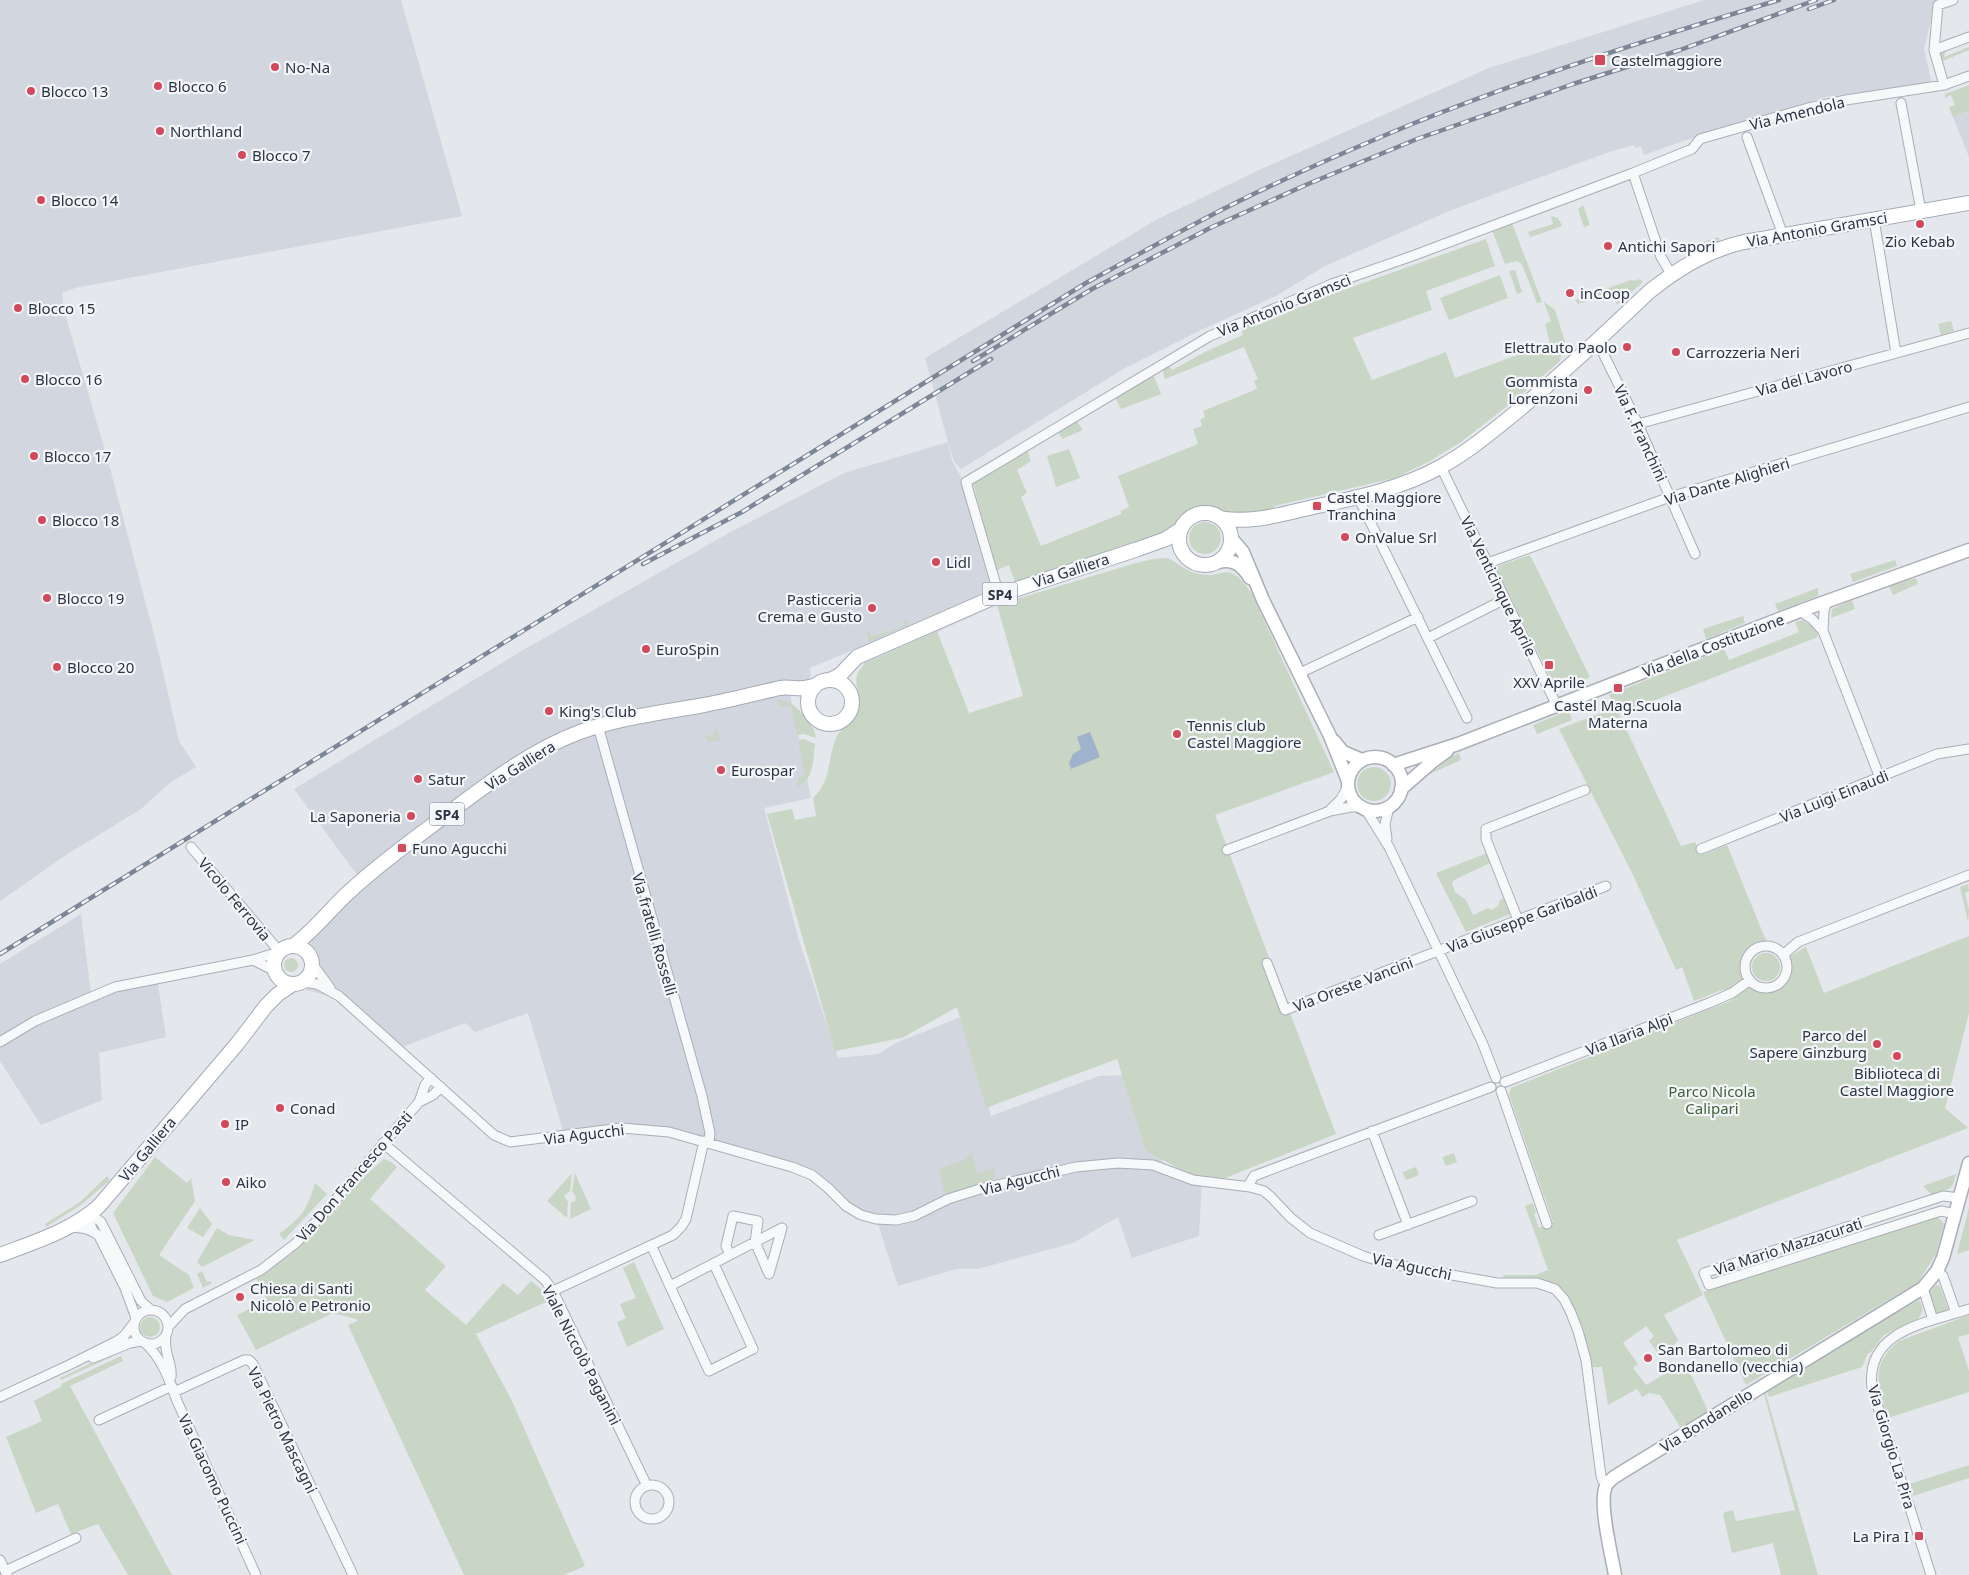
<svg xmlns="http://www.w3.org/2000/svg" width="1969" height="1575" viewBox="0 0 1969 1575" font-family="'Noto Sans',sans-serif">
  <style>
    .built { fill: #d2d6de }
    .green { fill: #c9d6c5 }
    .water { fill: #9fb4cc }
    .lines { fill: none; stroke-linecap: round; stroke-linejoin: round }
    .street-casing { stroke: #a9aeb7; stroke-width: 11 }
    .secondary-casing { stroke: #a9aeb7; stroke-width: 15 }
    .primary-casing { stroke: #a3abb8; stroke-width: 16 }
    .street { stroke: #f7f8fa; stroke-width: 9 }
    .secondary { stroke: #fff; stroke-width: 12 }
    .primary { stroke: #fff; stroke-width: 14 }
    .rail-casing { stroke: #7d8696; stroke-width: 4.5 }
    .rail { stroke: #f4f6f9; stroke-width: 2.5; stroke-dasharray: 8; stroke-linecap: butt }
    .poi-dot { fill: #d1495b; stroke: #f4f6f9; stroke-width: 2 }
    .labels { text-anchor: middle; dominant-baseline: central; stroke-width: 4.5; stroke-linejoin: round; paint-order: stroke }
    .shield { fill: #f4f6f9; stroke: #676e7b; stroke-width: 1 }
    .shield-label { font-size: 14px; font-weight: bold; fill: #2b3445 }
    .poi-label { font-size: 15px; fill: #2b3445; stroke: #f4f6f9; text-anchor: start }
    .street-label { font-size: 15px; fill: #2b3445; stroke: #f4f6f9 }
    .park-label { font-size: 15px; fill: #3f6138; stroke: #f4f6f9 }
  </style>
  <rect width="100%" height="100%" fill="#e4e7ec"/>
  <path class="built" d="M0,0H401L462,216L75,288L62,293L64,310L110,468L158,650L179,741L196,767L171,782L141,809L66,855L0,901Z
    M1704,0H1942L1935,3L1924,49L1932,84L1825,97L1683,141L1644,155L1641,146L1635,148L1634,145L1609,152L1449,211L1325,266L1276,296L1201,330L1125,368L961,469L954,461L948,442L952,461L962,479L992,592L997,605L864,665L858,648L810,668L811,676L808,681L802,683L787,680L811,798L764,808L798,937L838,1058L878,1054L896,1043L963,1016L991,1116L1099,1076L1135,1075L1155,1149L1164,1164L1202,1179L1199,1236L1132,1258L1118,1217L1073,1243L978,1269H956L898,1286L878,1224L869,1221L796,1168L689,1139L637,1130L565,1137L528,1013L475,1032L465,1023L397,1049L372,1031L334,997L306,990V962L310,943L330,915L363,883L294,789L525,649L729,533L844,473L948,442L925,358L1156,220L1257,171L1489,68Z
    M1969,111V157L1953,117Z
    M81,914L91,993L157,978L166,1037L99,1053L102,1100L41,1125L0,1061V964Z"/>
  <path class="green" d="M1969,47V50L1943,61L1940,51L1946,49L1944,57Z
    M1969,85V111L1953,117L1949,107L1955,105L1951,95L1945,98V94Z
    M1583,205L1590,225L1584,227L1578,209Z
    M1551,216L1558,218L1562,225L1560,227L1530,237L1528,232L1553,224Z
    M1512,223L1542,302L1537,303L1522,264L1517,261L1505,264L1492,230Z
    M1718,237L1720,241L1693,249L1692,254L1688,256L1680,250Z
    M1486,239L1495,266L1426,291L1432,310L1353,338L1372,380L1446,352L1455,378L1550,343L1545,324L1551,321L1544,302L1555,310L1565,342L1560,361L1520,396L1461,442L1428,462L1395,478L1274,506L1272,510L1232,516L1214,507L1195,508L1185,514L1171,531L1131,546L1015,582L1009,565L995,571L973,483L1027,450L1031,461L1017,470L1027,493L1021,497L1041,546L1121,514V511L1129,507L1118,476L1198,444L1193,429L1202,426L1200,420L1205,417L1203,411L1257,389L1254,381L1258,379L1244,347L1165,379L1163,371L1165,366L1169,364L1172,370L1207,351L1243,335L1242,329L1255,322L1256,326L1315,301L1314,296L1333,288L1335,293Z
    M1515,270L1522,292L1517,294L1509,271Z
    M1500,275L1508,298L1449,320L1440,298Z
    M1640,279L1643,282L1617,305L1613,293L1578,304L1575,300L1631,280L1634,281Z
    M1951,321L1954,331L1941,335L1938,324Z
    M1153,374L1161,394L1121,409L1115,397Z
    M1076,420L1083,430L1062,439L1058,431Z
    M1069,449L1080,478L1056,487L1047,456Z
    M1189 538a16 16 0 1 1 32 0a16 16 0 1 1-32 0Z
    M1530,555L1590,677L1557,690L1495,567Z
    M1167,558C1177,562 1185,570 1195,573C1225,582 1226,555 1252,594L1334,772L1215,815L1336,1134L1225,1178H1204L1185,1172L1146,1151L1117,1059L986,1108L957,1007L902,1038L835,1051L767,814L792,809L795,820L816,816L813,798C832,780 827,760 836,738C842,724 857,724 859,705C861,691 849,678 864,665C869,661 878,658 884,655C902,647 919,639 937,631L969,713L1023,696L997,605L1129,565L1153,559Z
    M1895,560L1897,566L1853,582L1850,574Z
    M1916,578L1918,584L1893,595L1889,586Z
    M1818,588V596L1778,611L1775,604Z
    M1852,600L1855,609L1831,618L1832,609Z
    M1743,616L1745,623L1706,639L1703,629Z
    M903,620L907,622V625L869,642L867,634L870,630L871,637L893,630L904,625Z
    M1803,620L1816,629L1818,637L1619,714L1681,846L1695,842L1701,855L1727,845L1767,943C1749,943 1735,961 1745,977L1725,991L1722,990L1694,1001L1682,967L1676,970L1634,877L1559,729L1615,708L1609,695L1724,649L1729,660L1799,632L1795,622Z
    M777,700C793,701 798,708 807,720C812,726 815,730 816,738L804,734L797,735L791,706H779Z
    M1569,710L1572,720L1537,734L1533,725Z
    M716,726L720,740L708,742L705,734L712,737Z
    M804,739L815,744C813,760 814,779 798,787L797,780L799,777L805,776L798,740Z
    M1459,753L1461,760L1430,774L1451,757Z
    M1357 784a17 17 0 1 1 34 0a17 17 0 1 1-34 0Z
    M1487,853L1490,863L1454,880L1452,883L1455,892L1466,900L1473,915L1488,908L1491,910L1498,906L1500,900L1504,898L1510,914L1466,932L1436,873Z
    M1968,884L1969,891L1965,893L1969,910L1968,922L1960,887Z
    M1969,936V1013L1945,1108L1968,1128L1677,1240L1703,1295L1664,1315L1678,1340L1675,1344L1658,1353L1649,1341L1654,1336L1646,1326L1623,1343L1638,1364L1633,1368L1646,1385L1666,1373L1662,1367L1673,1362L1678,1372L1688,1368L1709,1413L1682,1430L1660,1395L1649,1393L1642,1397L1637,1389L1608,1405L1602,1367H1592C1587,1343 1575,1287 1547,1281C1533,1278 1518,1279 1504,1279L1503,1275H1535L1548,1270L1525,1206L1533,1203L1536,1212L1534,1214L1539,1228L1553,1222L1509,1095L1511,1088L1730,1001L1751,986C1776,999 1792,983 1789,957L1806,947L1824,993Z
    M1752 967a14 14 0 1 1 28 0a14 14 0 1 1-28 0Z
    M284 965a7 7 0 1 1 14 0a7 7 0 1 1-14 0Z
    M970,1153L972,1154L977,1173L994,1168L995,1177L993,1180L947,1194L944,1191L939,1169L965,1160Z
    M1454,1153L1457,1162L1446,1166L1442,1157Z
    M155,1157L187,1183L191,1178L195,1201L159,1255L189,1275L194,1288L167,1302L153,1296L113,1213Z
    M384,1159L391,1162L397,1167L370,1199L446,1266L425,1290L466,1325L503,1283L518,1295L531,1281L540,1288L546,1302L476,1334L512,1401L585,1566L564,1575H464L348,1325L359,1320L333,1313L256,1350L237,1315L267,1300L256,1278L290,1255L319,1227L355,1185Z
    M1416,1167L1419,1175L1406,1180L1402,1172Z
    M572,1173L570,1191L564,1196L568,1202L567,1218L547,1201Z
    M575,1173L591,1209L570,1219L571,1203L575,1201L576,1197L572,1191Z
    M1956,1174C1953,1191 1947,1190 1932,1195L1923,1186Z
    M107,1176L110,1180L81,1205L46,1227L45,1224L80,1202Z
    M315,1183L327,1194L284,1240L279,1234C302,1217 307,1210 315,1183Z
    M1969,1205V1250L1957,1254L1969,1207Z
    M200,1208L212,1224L203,1237L187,1228Z
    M1934,1218H1939L1944,1224L1936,1254L1918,1282L1746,1385L1703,1292Z
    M217,1228L229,1235L255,1240L202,1267L197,1262Z
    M634,1262L664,1329L627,1347L617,1322L626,1318L620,1304L636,1298L623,1268Z
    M202,1271L207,1282L210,1281L212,1283L203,1288L197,1274Z
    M1936,1285L1940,1286L1949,1311L1936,1316L1929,1293Z
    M1919,1300C1924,1307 1923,1313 1918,1319L1884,1335L1870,1353H1868L1862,1367L1769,1397L1766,1389Z
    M1969,1315V1334L1958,1337L1969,1371V1392L1888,1418C1878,1386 1869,1365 1899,1341Z
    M140 1327a10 10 0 1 1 20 0a10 10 0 1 1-20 0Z
    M118,1350L120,1353L61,1380L60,1378Z
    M121,1356L123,1361L70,1386L172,1575H128L98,1524L71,1534L58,1504L36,1513L6,1437L42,1421L34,1401L62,1386L61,1384Z
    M1763,1390L1765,1391L1818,1575H1781L1773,1543L1732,1553L1723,1514L1725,1512L1733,1510L1736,1521L1795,1510Z
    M1969,1465V1478L1913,1496L1909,1484Z"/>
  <path class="water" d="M1090,732L1100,757L1071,769L1069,763L1073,754L1081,749L1077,737Z"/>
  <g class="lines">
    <g class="street-casing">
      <path id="street" d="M1934,50L1938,5L1953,0
        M1944,85L1934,50L1969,37
        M1901,103L1921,211
        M1747,137L1783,235
        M1633,173L1692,149L1700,139L1808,108L1846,100L1944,85L1969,76
        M1874,219L1896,353
        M1597,341L1638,424L1695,554
        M1638,424L1969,333
        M1441,467L1557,706
        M1358,497L1467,718
        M1488,563L1670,497L1969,407
        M999,595L966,482L1210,336L1332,284L1415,255L1633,173L1661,257L1671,274
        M1800,611L1812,619L1823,631L1880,778
        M1823,631L1824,611L1827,601
        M1428,638L1505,599
        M1300,673L1418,617
        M598,726L702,1096L710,1133L709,1142
        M1330,810L1341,799L1348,786
        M1366,810L1389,847L1482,1042L1496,1078
        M1387,839L1385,824L1389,807
        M191,847L279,951
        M1701,849L1937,754L1969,749
        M1227,850L1330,811L1351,807H1361
        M1518,920L1486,839V829L1585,790
        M1745 967a21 21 0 1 1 42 0a21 21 0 1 1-42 0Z
        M1783,955L1798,942L1969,875
        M253,960L275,971
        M311,962L330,988
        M1267,963L1285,1010L1606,886
        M301,982L317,984L339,996L494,1135L510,1142L622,1128L669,1132L792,1167L812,1175L828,1188L846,1206L861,1215L876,1219L896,1220L914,1216L948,1199L980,1189L1076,1167L1118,1163L1153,1165L1193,1180L1250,1187L1264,1191L1271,1197L1291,1218L1310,1233L1363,1256L1390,1264L1497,1283H1537L1555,1289L1564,1299L1571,1313L1578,1331L1586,1360L1601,1476L1603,1481L1607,1485
        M0,1042L35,1021L115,987L253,960L278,952
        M1505,1082L1709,1003L1732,993L1750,980
        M1501,1091L1547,1224
        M419,1102L433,1095L441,1087
        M1372,1131L1408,1225
        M383,1143L545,1280L553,1291L647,1486
        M1248,1186L1254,1176L1491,1087
        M1956,1214L1941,1211L1709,1285L1704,1273L1943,1196L1960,1198
        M71,1227C82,1228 90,1228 99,1236L125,1288L136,1318
        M93,1231L89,1221L90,1214L101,1222L141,1301L150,1309
        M1379,1235L1472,1201
        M651,1245L709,1371L753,1349L714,1264
        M730,1255L726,1246L733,1216L758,1221L755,1242L769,1274
        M1937,1271L1943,1276L1956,1313
        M769,1274L782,1228
        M670,1286L782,1228
        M1923,1288L1933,1320
        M553,1291L673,1235L681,1227L686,1219L704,1141
        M134 1327a17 17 0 1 1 34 0a17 17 0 1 1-34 0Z
        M168,1327L185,1309L261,1270L296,1243L324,1213L419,1102L425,1085L431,1078
        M166,1336C163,1354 173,1363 171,1377
        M144,1342C162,1358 169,1379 177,1401L256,1575
        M93,1358L130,1343L141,1341
        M174,1392L244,1360H249L253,1364L353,1575
        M0,1397L69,1365L117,1341L124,1336L134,1323
        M99,1420L172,1386
        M635 1502a17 17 0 1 1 34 0a17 17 0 1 1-34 0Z
        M0,1560L7,1575
        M5,1571L76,1538
        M1931,1575L1872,1388C1865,1330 1927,1323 1969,1309"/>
    </g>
    <g class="secondary-casing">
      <path id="secondary" d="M1231,538L1243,552L1263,600L1330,736L1348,781
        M1218,562C1233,558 1242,565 1250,578
        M1334,741L1343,752L1362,760
        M1348 784a27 27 0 1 1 54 0a27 27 0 1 1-54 0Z
        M1393,765L1458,744L1800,611L1969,550
        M1401,789L1432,762L1447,751
        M1615,1575C1612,1556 1597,1499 1607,1484C1610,1480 1614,1477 1619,1474L1923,1288L1937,1271L1943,1258L1969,1163"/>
    </g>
    <g class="primary-casing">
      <path id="primary" d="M1179 539a26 26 0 1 1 52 0a26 26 0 1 1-52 0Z
        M1220,518C1251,524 1282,514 1313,507C1357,498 1403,488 1442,466C1464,454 1484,438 1504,422C1555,381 1602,336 1650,291C1679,268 1708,250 1744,242L1969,203
        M832,679L840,675L857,657L999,595L1138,549L1166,539L1180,530
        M808 702a22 22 0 1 1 44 0a22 22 0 1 1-44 0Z
        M293,946C315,930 330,909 350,891C379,864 411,841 442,818C485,786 529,751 580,732C618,718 659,713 699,706C726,701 753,694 780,688C792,686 800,691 813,686
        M274 965a19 19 0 1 1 38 0a19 19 0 1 1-38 0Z
        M0,1255C34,1242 71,1231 99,1206L237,1044L266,1006L278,994L293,984"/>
    </g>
    <use href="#street" class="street"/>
    <use href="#secondary" class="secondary"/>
    <use href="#primary" class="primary"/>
    <g class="rail-casing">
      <path id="rail" d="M1809,9L1834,0
        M973,361L1092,289L1212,227L1308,184L1417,139L1573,84L1680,50L1816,0
        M643,564L742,512L991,359
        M0,954L1086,283C1126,261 1166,239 1206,218C1272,183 1342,153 1412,124C1532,76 1655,37 1779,0"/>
    </g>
    <use href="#rail" class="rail"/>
  </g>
  <g class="poi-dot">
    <rect x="1594" y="54" width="12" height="12" rx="2.5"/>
    <circle cx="275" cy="67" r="5"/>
    <circle cx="158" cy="86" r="5"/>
    <circle cx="31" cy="91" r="5"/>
    <circle cx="160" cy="131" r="5"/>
    <circle cx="242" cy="155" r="5"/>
    <circle cx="41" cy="200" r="5"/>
    <circle cx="1920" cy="224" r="5"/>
    <circle cx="1608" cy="246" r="5"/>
    <circle cx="1570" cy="293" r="5"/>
    <circle cx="18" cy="308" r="5"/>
    <circle cx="1627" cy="347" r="5"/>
    <circle cx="1676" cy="352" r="5"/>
    <circle cx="25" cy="379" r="5"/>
    <circle cx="1588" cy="390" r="5"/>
    <circle cx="34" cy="456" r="5"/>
    <rect x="1312" y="501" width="10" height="10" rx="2.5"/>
    <circle cx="42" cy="520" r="5"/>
    <circle cx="1345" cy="537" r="5"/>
    <circle cx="936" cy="562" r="5"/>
    <circle cx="47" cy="598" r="5"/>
    <circle cx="872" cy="608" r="5"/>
    <circle cx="646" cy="649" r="5"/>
    <rect x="1544" y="660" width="10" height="10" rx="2.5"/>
    <circle cx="57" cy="667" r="5"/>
    <rect x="1613" y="683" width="10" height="10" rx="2.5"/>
    <circle cx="549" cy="711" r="5"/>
    <circle cx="1177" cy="734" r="5"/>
    <circle cx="721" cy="770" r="5"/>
    <circle cx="418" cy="779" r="5"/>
    <circle cx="411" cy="816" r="5"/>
    <rect x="397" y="843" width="10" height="10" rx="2.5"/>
    <circle cx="1877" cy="1044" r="5"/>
    <circle cx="1897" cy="1056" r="5"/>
    <circle cx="280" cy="1108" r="5"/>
    <circle cx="225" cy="1124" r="5"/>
    <circle cx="226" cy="1182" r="5"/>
    <circle cx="240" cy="1297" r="5"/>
    <circle cx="1648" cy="1358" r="5"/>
    <rect x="1914" y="1531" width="10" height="10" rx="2.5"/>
  </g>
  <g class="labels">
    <g class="shield">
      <rect x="982.5" y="582.5" width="35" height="23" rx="4"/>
      <rect x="429.5" y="802.5" width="35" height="23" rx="4"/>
    </g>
    <g class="shield-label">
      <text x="1000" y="594">SP4</text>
      <text x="447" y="814">SP4</text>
    </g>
    <g class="poi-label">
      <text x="1611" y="60">Castelmaggiore</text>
      <text x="285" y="67">No-Na</text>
      <text x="168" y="86">Blocco 6</text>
      <text x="41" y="91">Blocco 13</text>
      <text x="170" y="131">Northland</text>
      <text x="252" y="155">Blocco 7</text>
      <text x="51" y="200">Blocco 14</text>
      <text x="1920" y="241" text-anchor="middle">Zio Kebab</text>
      <text x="1618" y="246">Antichi Sapori</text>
      <text x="1580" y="293">inCoop</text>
      <text x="28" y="308">Blocco 15</text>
      <text x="1617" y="347" text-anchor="end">Elettrauto Paolo</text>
      <text x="1686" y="352">Carrozzeria Neri</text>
      <text x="35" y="379">Blocco 16</text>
      <text x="1578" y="381" text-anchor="end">Gommista<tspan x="1578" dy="17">Lorenzoni</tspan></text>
      <text x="44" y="456">Blocco 17</text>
      <text x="1327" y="497">Castel Maggiore<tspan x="1327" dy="17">Tranchina</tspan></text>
      <text x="52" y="520">Blocco 18</text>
      <text x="1355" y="537">OnValue Srl</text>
      <text x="946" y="562">Lidl</text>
      <text x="57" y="598">Blocco 19</text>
      <text x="862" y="599" text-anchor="end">Pasticceria<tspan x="862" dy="17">Crema e Gusto</tspan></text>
      <text x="656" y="649">EuroSpin</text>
      <text x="67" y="667">Blocco 20</text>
      <text x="1549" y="682" text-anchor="middle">XXV Aprile</text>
      <text x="1618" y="705" text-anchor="middle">Castel Mag.Scuola<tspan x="1618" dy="17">Materna</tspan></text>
      <text x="559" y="711">King's Club</text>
      <text x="1187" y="725">Tennis club<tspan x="1187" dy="17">Castel Maggiore</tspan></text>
      <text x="731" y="770">Eurospar</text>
      <text x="428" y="779">Satur</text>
      <text x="401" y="816" text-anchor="end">La Saponeria</text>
      <text x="412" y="848">Funo Agucchi</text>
      <text x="1867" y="1035" text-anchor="end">Parco del<tspan x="1867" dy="17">Sapere Ginzburg</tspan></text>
      <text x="1897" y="1073" text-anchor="middle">Biblioteca di<tspan x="1897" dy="17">Castel Maggiore</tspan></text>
      <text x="290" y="1108">Conad</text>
      <text x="235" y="1124">IP</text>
      <text x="236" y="1182">Aiko</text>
      <text x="250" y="1288">Chiesa di Santi<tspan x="250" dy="17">Nicolò e Petronio</tspan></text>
      <text x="1658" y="1349">San Bartolomeo di<tspan x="1658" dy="17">Bondanello (vecchia)</tspan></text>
      <text x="1909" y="1536" text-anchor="end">La Pira I</text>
    </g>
    <g class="street-label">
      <text transform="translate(1797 113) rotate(-14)">Via Amendola</text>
      <text transform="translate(1817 229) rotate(-10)">Via Antonio Gramsci</text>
      <text transform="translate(1284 305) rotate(-22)">Via Antonio Gramsci</text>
      <text transform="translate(1804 378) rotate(-15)">Via del Lavoro</text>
      <text transform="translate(1641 433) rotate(65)">Via F. Franchini</text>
      <text transform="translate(1727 481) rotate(-17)">Via Dante Alighieri</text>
      <text transform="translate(1071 570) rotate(-18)">Via Galliera</text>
      <text transform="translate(1499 586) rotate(64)">Via Venticinque Aprile</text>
      <text transform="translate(1713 645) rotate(-21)">Via della Costituzione</text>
      <text transform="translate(520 765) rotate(-32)">Via Galliera</text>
      <text transform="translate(1834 796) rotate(-22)">Via Luigi Einaudi</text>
      <text transform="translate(235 899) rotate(50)">Vicolo Ferrovia</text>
      <text transform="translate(1522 919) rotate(-21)">Via Giuseppe Garibaldi</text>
      <text transform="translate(655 934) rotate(74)">Via fratelli Rosselli</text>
      <text transform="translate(1353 984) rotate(-21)">Via Oreste Vancini</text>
      <text transform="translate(1629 1034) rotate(-21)">Via Ilaria Alpi</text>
      <text transform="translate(584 1134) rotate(-7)">Via Agucchi</text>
      <text transform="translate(147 1149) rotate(-50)">Via Galliera</text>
      <text transform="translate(354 1176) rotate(-49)">Via Don Francesco Pasti</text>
      <text transform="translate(1020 1180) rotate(-14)">Via Agucchi</text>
      <text transform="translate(1788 1246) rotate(-18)">Via Mario Mazzacurati</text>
      <text transform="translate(1412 1266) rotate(12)">Via Agucchi</text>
      <text transform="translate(582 1355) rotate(63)">Viale Niccolò Paganini</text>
      <text transform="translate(1706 1420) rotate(-32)">Via Bondanello</text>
      <text transform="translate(283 1430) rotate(64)">Via Pietro Mascagni</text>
      <text transform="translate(1892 1447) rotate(73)">Via Giorgio La Pira</text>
      <text transform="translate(213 1479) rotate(65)">Via Giacomo Puccini</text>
    </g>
    <g class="park-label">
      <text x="1712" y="1091">Parco Nicola<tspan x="1712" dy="17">Calipari</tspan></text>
    </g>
  </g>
</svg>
